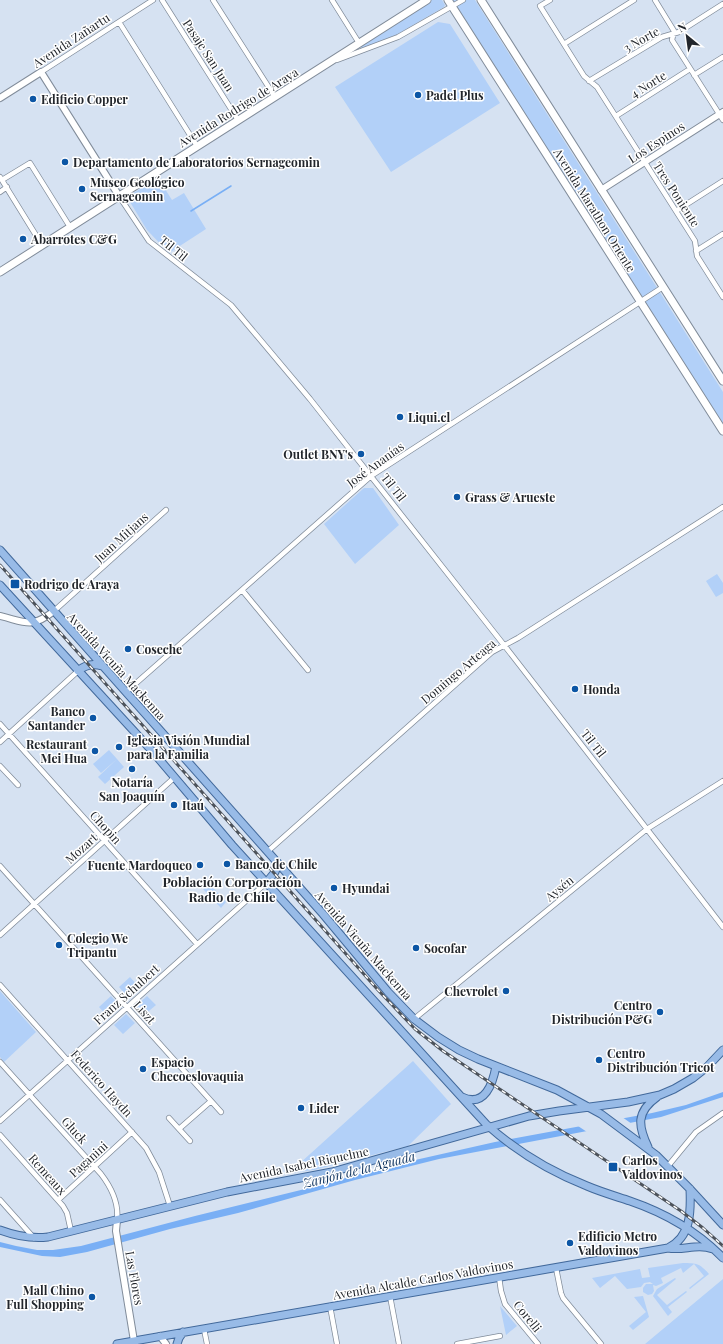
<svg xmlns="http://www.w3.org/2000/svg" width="723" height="1344" viewBox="0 0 723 1344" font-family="'Playfair Display',serif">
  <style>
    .green { fill: #b2d0f8 }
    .forest { fill: #79aff5 }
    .pier { fill: #d6e2f2 }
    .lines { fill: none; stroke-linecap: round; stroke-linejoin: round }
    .stream { stroke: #79aff5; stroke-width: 1.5 }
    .minor-casing { stroke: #818c9a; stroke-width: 6 }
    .tertiary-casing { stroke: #818c9a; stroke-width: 8 }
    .secondary-casing { stroke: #818c9a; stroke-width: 9 }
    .primary-casing { stroke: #42699b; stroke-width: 9 }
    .minor { stroke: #fff; stroke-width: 4.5 }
    .tertiary { stroke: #fff; stroke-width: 6 }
    .secondary { stroke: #fff; stroke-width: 7 }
    .primary { stroke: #98bbe7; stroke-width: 7 }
    .rail-casing { stroke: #4d535b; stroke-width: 3 }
    .rail { stroke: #fff; stroke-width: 1.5; stroke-dasharray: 4.5; stroke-linecap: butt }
    .poi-dot { fill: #0c56a5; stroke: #fff; stroke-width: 1.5 }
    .labels { text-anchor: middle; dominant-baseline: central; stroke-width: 3; stroke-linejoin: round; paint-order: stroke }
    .street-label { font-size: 12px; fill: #22262c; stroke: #fff }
    .poi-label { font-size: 12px; font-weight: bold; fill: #22262c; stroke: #fff; text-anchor: start }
    .neighbourhood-label { font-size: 13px; font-weight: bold; fill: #22262c; stroke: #fff }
    .water-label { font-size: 13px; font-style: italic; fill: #0e335f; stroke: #fff }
  </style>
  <rect width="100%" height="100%" fill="#d6e2f2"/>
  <path class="green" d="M432,0H442L445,5L444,7L398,34L362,49L360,46Z
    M451,0H475L723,392V427Z
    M438,22L450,24L500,103L391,172L335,87Z
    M158,178L172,200L184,193L206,229L169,253L147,230L127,197Z
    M364,488H373L399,525L355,564L324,524Z
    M717,574L723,583V593L716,597L706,581Z
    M109,750L117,759L101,773L93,764Z
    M117,759L124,767L105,784L98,777Z
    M209,883L226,902L221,908L203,889Z
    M130,977L138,986L127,996L119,987Z
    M0,991L36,1032L4,1062L0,1057Z
    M111,996L120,1006L108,1017L99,1007Z
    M147,996L156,1005L143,1016L135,1007Z
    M126,1014L135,1023L123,1034L114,1025Z
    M413,1061L451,1104L408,1146L314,1170L289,1173Z
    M683,1263C698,1263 700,1264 709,1274L690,1289L689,1288L704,1276L694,1264L683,1273L681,1268L661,1278L663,1283L656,1286L653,1285L654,1291L652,1294L648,1295L643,1292V1288L646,1284H653L650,1282L644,1283L641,1287L627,1289L615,1276L600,1288L592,1278L640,1269L642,1278L650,1277L648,1268Z
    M675,1278L676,1279L657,1295L667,1305L686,1291L687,1292L668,1307L672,1312L668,1316L653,1296L657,1289Z
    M723,1279V1344H645Z
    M643,1296L649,1317L633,1330L629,1326L646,1312L634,1297Z
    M500,1306L517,1326L506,1335Z"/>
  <path class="forest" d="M723,1092V1097L661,1117L439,1159L355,1180L238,1213L170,1229L87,1252L60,1257L42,1256L0,1247V1242L16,1246L37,1250H53L81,1246L195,1216L309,1188L393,1165L495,1142L652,1113L686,1105Z"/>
  <path class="pier" d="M622,1117L632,1124L587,1132L575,1124Z"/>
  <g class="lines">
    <path class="stream" d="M191,211L231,186"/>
    <g class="minor-casing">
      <path id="minor" d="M162,0L238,120
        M213,0L275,97
        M332,0L359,43
        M550,0L540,6L584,76L597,87L695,241L697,256L723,297
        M655,0L674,31L672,40L723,120
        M119,22L197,146
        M564,44L634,0
        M337,60L398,37L463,0
        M41,72L153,0
        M694,75L723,57
        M589,81L662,37L679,32L723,4
        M616,116L690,69
        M0,177L42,245
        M2,180L30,163L70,227
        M0,192L7,187
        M119,196L149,241L231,305L310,399L504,645L723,927
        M676,211L723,181
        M696,251L723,234
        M242,590L308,670
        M54,611L166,510
        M126,692L371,476L663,287
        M0,724L197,944
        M0,742L78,671
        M0,766L18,785
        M267,852L492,652L518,638L723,507
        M0,866L221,1112
        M0,935L175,777
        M0,985L146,1148L159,1172L170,1206
        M414,1019L647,829L723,781
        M0,1062L101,1174C111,1187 119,1203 117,1220
        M169,1118L190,1141
        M0,1121L266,883
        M179,1129L211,1101
        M0,1135L63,1206L67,1213L71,1231
        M668,1166L696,1132L723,1113
        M0,1200L34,1238
        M58,1200L132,1132
        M556,1268L561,1293L563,1298L601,1344
        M499,1277L501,1291L505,1304L538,1344
        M390,1296L399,1344
        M330,1306L337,1344
        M204,1329L207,1344
        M457,1344L500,1336"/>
    </g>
    <g class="tertiary-casing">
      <path id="tertiary" d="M0,98L41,72L119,196
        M601,190L723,112
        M0,616C26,622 31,629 54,611
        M117,1220L116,1231L134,1341
        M160,1336L166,1344"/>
    </g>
    <g class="secondary-casing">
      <path id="secondary" d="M448,0L723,431
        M481,0L723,381
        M0,272L427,0"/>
    </g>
    <g class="primary-casing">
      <path id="primary" d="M0,550L323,914L388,992L414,1019L438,1037L459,1050L478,1059L557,1090L601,1114L656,1155L690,1189L723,1225
        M0,585L153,752L232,845L486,1124C516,1151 549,1171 587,1186C601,1192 615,1196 630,1201C665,1213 697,1231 723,1258
        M78,671C85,665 93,663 102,666
        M266,883L275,872L278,863
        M462,1097C485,1108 493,1083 496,1066
        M648,1147C638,1126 636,1112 657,1097
        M0,1230C16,1236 31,1239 48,1237L227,1192L332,1172L529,1116L559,1111L628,1102L660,1095L674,1089L693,1078L707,1067L723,1050
        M668,1248C684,1251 696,1243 713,1249
        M117,1344L668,1248C691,1237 691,1212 690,1189
        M177,1344L179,1338L183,1332"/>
    </g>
    <use href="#minor" class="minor"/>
    <use href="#tertiary" class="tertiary"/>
    <use href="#secondary" class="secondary"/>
    <use href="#primary" class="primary"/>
    <g class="rail-casing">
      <path id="rail" d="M0,565L378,990L415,1029L443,1051L681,1211L703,1228L723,1246"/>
    </g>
    <use href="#rail" class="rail"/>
  </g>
  <g class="poi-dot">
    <circle cx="418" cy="95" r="4"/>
    <circle cx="33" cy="99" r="4"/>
    <circle cx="65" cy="162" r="4"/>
    <circle cx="82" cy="189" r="4"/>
    <circle cx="23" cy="239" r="4"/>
    <circle cx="400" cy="417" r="4"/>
    <circle cx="361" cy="454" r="4"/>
    <circle cx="457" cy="497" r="4"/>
    <rect x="10" y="579" width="10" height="10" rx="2"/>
    <circle cx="128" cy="649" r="4"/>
    <circle cx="575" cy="689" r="4"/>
    <circle cx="93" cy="718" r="4"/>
    <circle cx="119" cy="747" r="4"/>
    <circle cx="95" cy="751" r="4"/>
    <circle cx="132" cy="769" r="4"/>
    <circle cx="174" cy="805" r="4"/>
    <circle cx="227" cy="864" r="4"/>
    <circle cx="200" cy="865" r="4"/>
    <circle cx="334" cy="888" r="4"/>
    <circle cx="59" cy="945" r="4"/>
    <circle cx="416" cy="948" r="4"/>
    <circle cx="506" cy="991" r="4"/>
    <circle cx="660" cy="1012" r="4"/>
    <circle cx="599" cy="1060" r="4"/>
    <circle cx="143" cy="1069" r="4"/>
    <circle cx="301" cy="1108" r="4"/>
    <rect x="608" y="1162" width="10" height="10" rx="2"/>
    <circle cx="570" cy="1243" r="4"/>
    <circle cx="92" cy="1297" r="4"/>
  </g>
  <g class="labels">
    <g class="street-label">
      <text transform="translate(641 39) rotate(-29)">3 Norte</text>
      <text transform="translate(71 40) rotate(-33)">Avenida Zañartu</text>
      <text transform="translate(209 55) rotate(57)">Pasaje San Juan</text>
      <text transform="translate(648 84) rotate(-32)">4 Norte</text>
      <text transform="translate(238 107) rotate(-32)">Avenida Rodrigo de Araya</text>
      <text transform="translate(656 142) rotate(-33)">Los Espinos</text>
      <text transform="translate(677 194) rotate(57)">Tres Poniente</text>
      <text transform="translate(595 210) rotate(58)">Avenida Marathon Oriente</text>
      <text transform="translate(174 248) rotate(39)">Til Til</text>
      <text transform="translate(375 464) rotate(-36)">José Ananías</text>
      <text transform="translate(394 487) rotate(52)">Til Til</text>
      <text transform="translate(121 537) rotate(-42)">Juan Mitjans</text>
      <text transform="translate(117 666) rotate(48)">Avenida Vicuña Mackenna</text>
      <text transform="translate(458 671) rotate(-40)">Domingo Arteaga</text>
      <text transform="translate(594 743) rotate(52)">Til Til</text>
      <text transform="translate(106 827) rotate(48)">Chopin</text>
      <text transform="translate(81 848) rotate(-42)">Mozart</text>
      <text transform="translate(559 888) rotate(-39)">Aysén</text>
      <text transform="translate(364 945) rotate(49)">Avenida Vicuña Mackenna</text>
      <text transform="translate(126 994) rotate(-42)">Franz Schubert</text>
      <text transform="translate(145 1012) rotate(48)">Liszt</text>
      <text transform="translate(102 1083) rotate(48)">Federico Haydn</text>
      <text transform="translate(75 1130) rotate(48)">Gluck</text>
      <text transform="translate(88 1159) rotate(-42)">Paganini</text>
      <text transform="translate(304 1164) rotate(-12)">Avenida Isabel Riquelme</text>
      <text transform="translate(48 1174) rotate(48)">Remeaux</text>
      <text transform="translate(135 1278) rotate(80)">Las Flores</text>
      <text transform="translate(423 1279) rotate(-10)">Avenida Alcalde Carlos Valdovinos</text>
      <text transform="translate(528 1316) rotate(51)">Corelli</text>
    </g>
    <g class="poi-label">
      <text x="426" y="95">Padel Plus</text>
      <text x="41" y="99">Edificio Copper</text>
      <text x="73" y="162">Departamento de Laboratorios Sernageomin</text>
      <text x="90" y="182">Museo Geológico<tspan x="90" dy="14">Sernageomin</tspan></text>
      <text x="31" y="239">Abarrotes C&amp;G</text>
      <text x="408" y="417">Liqui.cl</text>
      <text x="353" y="454" text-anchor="end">Outlet BNY's</text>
      <text x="465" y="497">Grass &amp; Arueste</text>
      <text x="24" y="584">Rodrigo de Araya</text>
      <text x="136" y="649">Coseche</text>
      <text x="583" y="689">Honda</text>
      <text x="85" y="711" text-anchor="end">Banco<tspan x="85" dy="14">Santander</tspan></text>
      <text x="127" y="740">Iglesia Visión Mundial<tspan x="127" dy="14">para la Familia</tspan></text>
      <text x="87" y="744" text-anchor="end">Restaurant<tspan x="87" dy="14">Mei Hua</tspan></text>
      <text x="132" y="782" text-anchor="middle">Notaría<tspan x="132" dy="14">San Joaquín</tspan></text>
      <text x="182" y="805">Itaú</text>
      <text x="235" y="864">Banco de Chile</text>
      <text x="192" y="865" text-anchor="end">Fuente Mardoqueo</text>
      <text x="342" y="888">Hyundai</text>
      <text x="67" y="938">Colegio We<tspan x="67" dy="14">Tripantu</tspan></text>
      <text x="424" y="948">Socofar</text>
      <text x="498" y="991" text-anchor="end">Chevrolet</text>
      <text x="652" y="1005" text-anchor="end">Centro<tspan x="652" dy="14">Distribución P&amp;G</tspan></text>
      <text x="607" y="1053">Centro<tspan x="607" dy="14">Distribución Tricot</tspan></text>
      <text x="151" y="1062">Espacio<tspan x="151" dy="14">Checoeslovaquia</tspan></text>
      <text x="309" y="1108">Lider</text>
      <text x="622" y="1160">Carlos<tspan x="622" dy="14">Valdovinos</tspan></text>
      <text x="578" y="1236">Edificio Metro<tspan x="578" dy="14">Valdovinos</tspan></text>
      <text x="84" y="1290" text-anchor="end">Mall Chino<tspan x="84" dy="14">Full Shopping</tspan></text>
    </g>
    <g class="neighbourhood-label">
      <text x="232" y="881">Población Corporación<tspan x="232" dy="15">Radio de Chile</tspan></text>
    </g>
    <g class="water-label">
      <text transform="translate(359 1169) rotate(-14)">Zanjón de la Aguada</text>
    </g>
  </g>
  <g transform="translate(687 36) rotate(331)" stroke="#ffffff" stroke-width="3" paint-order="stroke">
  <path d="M0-3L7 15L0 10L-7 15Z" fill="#22262c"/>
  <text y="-6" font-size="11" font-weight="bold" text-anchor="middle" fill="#22262c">N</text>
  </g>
</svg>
